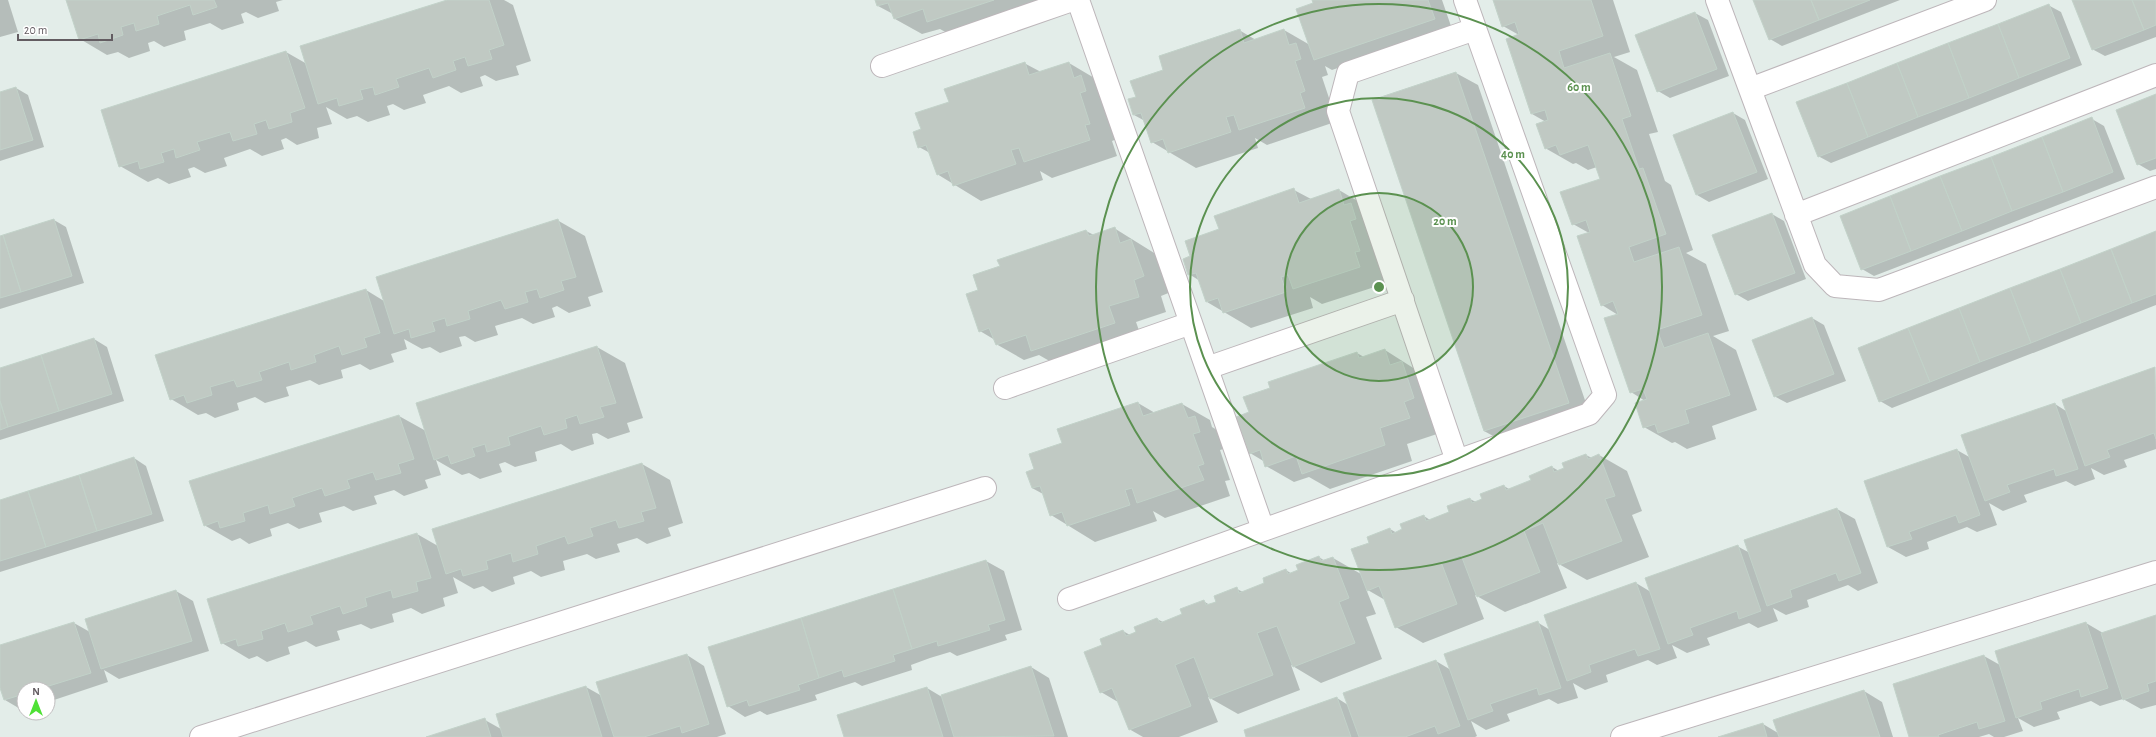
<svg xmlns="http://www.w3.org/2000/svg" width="2156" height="737" viewBox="0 0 2156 737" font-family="'Alegreya Sans',sans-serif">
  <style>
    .shadow { fill: #0003 }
    .building { fill: #c0c9c3; stroke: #c2d2c9 }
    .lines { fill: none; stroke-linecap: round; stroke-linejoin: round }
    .minor-casing { stroke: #bdb6ba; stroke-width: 24 }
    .minor { stroke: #fff; stroke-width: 22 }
    .ring { fill: none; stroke: #5b9150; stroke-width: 2 }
    .centre { fill: #5b9150; stroke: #fff; stroke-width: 2 }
    .ring-label { font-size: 12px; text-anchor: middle; font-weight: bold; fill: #5b9150; stroke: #fff; stroke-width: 4; stroke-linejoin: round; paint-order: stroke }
  </style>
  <rect width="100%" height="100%" fill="#e3ede9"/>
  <path class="shadow" d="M0,0H8L18,32L0,37Z
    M67,0H283L276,2L279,11L258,18L246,12L241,14L244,23L222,30L210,23L184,31L186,40L164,47L154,41L148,43L150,51L129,58L118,52L107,55L80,39Z
    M451,0H504L513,5L531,61L516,66L519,75L496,81L485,75L480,77L483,86L461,93L449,86L423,95L426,103L404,110L393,104L387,106L390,115L368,122L357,116L347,119L326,107L332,124L317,128L319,138L297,145L286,138L281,140L284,149L262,156L250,149L224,158L227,166L205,173L194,167L188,169L191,177L169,184L158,178L148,182L120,166L286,52L307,64Z
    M876,0H1036L1039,9L956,38L940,29L922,34L895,19L893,14L878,6Z
    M1313,0H1442L1452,29L1332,70L1325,66L1328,75L1322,77L1332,107L1327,109L1332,123L1267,145L1255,138L1258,148L1196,168L1152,142L1145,121L1134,115L1137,97L1165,71L1239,30L1256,40L1284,30L1310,45L1314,4Z
    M1494,0H1613L1630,52L1614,57L1637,70L1658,132L1649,134L1665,181L1671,185L1693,250L1686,253L1706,264L1729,331L1713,336L1736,350L1757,410L1712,426L1716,439L1687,449L1675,442L1672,443L1644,427L1645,401L1631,392L1618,315L1602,305L1589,233L1573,224L1601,179L1597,167L1588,170L1576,163L1573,164L1545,148L1546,122L1532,114L1519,35L1503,26Z
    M1754,0H1900L1782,46L1770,39Z
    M2073,0H2156V37L2105,56L2092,49Z
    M2048,5L2061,12L2082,65L1831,163L1818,156Z
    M1695,13L1708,20L1729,76L1670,98L1658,91Z
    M1024,63L1041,72L1069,63L1096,79L1117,139L1112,141L1117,156L1052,178L1040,171L1043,180L981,201L937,174L930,153L919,147L922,130L950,103Z
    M1456,73L1478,85L1590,415L1506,443L1484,431L1373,101Z
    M16,88L28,95L44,147L0,161V93Z
    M2156,96V169L2150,171L2138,164Z
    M1733,113L1745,120L1768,179L1709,202L1697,195Z
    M2092,119L2104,126L2125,179L1874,276L1862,269Z
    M1294,190L1311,199L1339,190L1366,206L1387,283L1322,304L1310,297L1313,308L1251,328L1207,302L1200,281L1189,274L1192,257L1220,230Z
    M1772,214L1784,221L1806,279L1748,301L1736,294Z
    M54,220L66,227L84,283L0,309V237Z
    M557,220L585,236L603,292L588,297L591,306L569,313L557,306L552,308L555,317L533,324L522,318L495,326L498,335L475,342L465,336L459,337L462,346L440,353L430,347L422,349L404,339L407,349L391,354L394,362L370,370L360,364L341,370L343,378L319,385L310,380L286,387L289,396L265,403L255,397L237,403L239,410L215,418L206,413L198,415L171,399L366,290L384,301Z
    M1114,228L1159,256L1171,292L1161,296L1166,312L1136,322L1142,339L1060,367L1039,355L1024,360L996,344L995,340L980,331L979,291L1001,266L1086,231L1094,235Z
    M2156,232V305L1892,408L1880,401Z
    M1812,318L1824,325L1846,381L1787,403L1774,396Z
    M94,339L107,347L124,401L0,440V369Z
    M597,347L625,363L643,418L627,423L630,432L608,439L597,433L592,434L594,444L572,451L561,444L535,452L537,461L515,467L505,462L499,464L502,472L480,479L469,473L462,475L436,460L441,475L425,480L428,488L404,496L394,490L374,496L377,504L353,511L344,506L319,513L322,522L299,529L288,523L270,529L272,536L249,544L240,538L232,541L204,525L399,416L426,431L417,404Z
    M1385,350L1429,378L1437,434L1407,444L1412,461L1330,489L1309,477L1294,482L1266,466L1265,462L1250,453V413L1271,389L1357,353L1364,357Z
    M2155,368L2156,449L2124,460L2127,467L2104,475L2091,468L2095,479L2075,486L2066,481L2024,495L2027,502L2003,511L1989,503L1997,525L1977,532L1967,527L1927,542L1929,549L1906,557L1888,547L1957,450L1971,458L2055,404L2066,411Z
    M1138,403L1155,413L1182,404L1210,420L1212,427L1222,433L1227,448L1220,450L1230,480L1225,481L1230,496L1165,518L1153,511L1157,521L1095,542L1051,515L1043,494L1032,488L1035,470L1063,443Z
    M1586,455L1592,458L1599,455L1627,471L1642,511L1632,515L1649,557L1587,580L1557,563L1567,588L1505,612L1475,595L1484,619L1423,643L1396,627L1385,600L1366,589L1376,614L1366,617L1382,659L1321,683L1291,665L1300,690L1238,714L1208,697L1218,722L1179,737H1143L1129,729L1118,702L1101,692L1104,645L1123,631L1130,635L1157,619L1163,622L1184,615L1203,601L1210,605L1237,589L1243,592L1266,583L1286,570L1292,574L1299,571L1319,557L1325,561L1333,558L1361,574L1370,543L1390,529L1397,533L1424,516L1430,520L1450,512L1470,499L1476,502L1504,486L1509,489L1532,481L1552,467L1559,471L1565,468Z
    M134,458L146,466L164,521L0,572V501Z
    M642,464L670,480L683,523L668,528L671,536L647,544L637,538L617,544L620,552L596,559L587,554L563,561L565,570L541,577L531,571L513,577L515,584L492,592L483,586L474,589L453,577L458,593L443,598L445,606L422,614L411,608L392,614L394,622L371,629L361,624L337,631L340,640L316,647L306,641L288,647L290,654L267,662L257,656L249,659L222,643L417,534L438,546L433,530Z
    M1837,509L1855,519L1878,583L1858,591L1848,585L1807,600L1809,607L1786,615L1773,608L1778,621L1758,628L1749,623L1707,638L1710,645L1687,653L1672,645L1677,658L1657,665L1648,660L1606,675L1608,682L1585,690L1573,683L1578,698L1558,704L1549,699L1507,714L1510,721L1486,730L1471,721L1477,736L1475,737H1247L1337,698L1348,705L1436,661L1451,670L1537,622L1550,630L1636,583L1651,592L1737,546L1750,553Z
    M986,561L1004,571L1022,630L1005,635L1007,640L957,656L950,652L930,658L911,665L912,670L862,686L855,682L815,695L817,700L767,715L760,711L745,717L728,706Z
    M176,591L193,601L209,651L119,679L104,670L108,682L48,702V689H24V709L22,710L5,700L0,685V646L74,623L90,632Z
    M2156,616V705L2141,709L2123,699L2100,706L2091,701L2057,712L2060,719L2034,727L2018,718L2023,731L2004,737H1994L1989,734L1979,737H1910L1984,656L2000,665L2086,623L2103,633Z
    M687,655L704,666L726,734L717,737H430L485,720L501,729L586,687L602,696Z
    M1031,667L1049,678L1068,737H845L927,688L942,697Z
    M1864,691L1882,702L1893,737H1721L1763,724L1778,733Z"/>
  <path class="building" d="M66,0H214L217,7L193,15L190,5L157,16L159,24L136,31L134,23L121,27L123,35L100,43L98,34L79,40Z
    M447,0H489L504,45L489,50L492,59L468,66L465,57L453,61L456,70L433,78L429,68L396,79L399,87L375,95L373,87L360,90L363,99L339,106L337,98L318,104L300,46Z
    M875,0H994L927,22L923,9L894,19L888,3L877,6Z
    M1312,0H1428L1435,19L1314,60L1296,9L1313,3Z
    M1493,0H1591L1603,36L1559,51L1564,68L1610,53L1631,116L1622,119L1639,169L1643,168L1666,234L1629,247L1634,262L1679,247L1702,315L1657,330L1664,348L1708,333L1730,395L1685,410L1689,423L1658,433L1655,424L1643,428L1635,403L1647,399L1643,389L1630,393L1604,318L1618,314L1613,301L1601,306L1577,236L1590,232L1586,220L1572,225L1560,192L1600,179L1588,145L1560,155L1556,145L1545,149L1536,124L1548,120L1545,110L1531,114L1506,39L1519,34L1515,22L1502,27Z
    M1753,0H1811L1819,20L1769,40Z
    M1811,0H1870L1819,20Z
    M2072,0H2132L2144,30L2092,50Z
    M2132,0H2156V25L2144,30Z
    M2049,4L2070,58L2019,78L1998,24Z
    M1695,12L1717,69L1657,92L1635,35Z
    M1998,24L2019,78L1969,98L1948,43Z
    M1240,29L1244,43L1284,29L1289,45L1296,43L1301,59L1295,61L1305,91L1300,93L1305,108L1239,130L1234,115L1226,117L1231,132L1168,153L1163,139L1151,143L1141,113L1133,115L1128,99L1136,97L1130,81L1163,70L1159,56Z
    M1948,43L1969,98L1918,117L1897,63Z
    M286,51L305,108L290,113L292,122L269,129L266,120L254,124L257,134L233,141L230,132L197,142L200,150L176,158L174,149L161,153L164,162L140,169L138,161L119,167L101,110Z
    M1025,62L1029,75L1069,62L1074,78L1081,75L1086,91L1080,93L1090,124L1085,125L1090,140L1024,162L1019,148L1011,150L1016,164L953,186L948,171L937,175L926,145L918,148L913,132L921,129L915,113L949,102L944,89Z
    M1897,63L1918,117L1868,137L1847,83Z
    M1456,72L1569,403L1484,431L1372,100Z
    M1847,83L1868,137L1818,157L1796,102Z
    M16,87L33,140L0,150V92Z
    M2156,94V158L2137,165L2116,110Z
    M1733,112L1757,172L1696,195L1673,135Z
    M2092,117L2113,172L2063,192L2042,137Z
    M2042,137L2063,192L2012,211L1991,157Z
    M1991,157L2012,211L1962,231L1940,176Z
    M1940,176L1962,231L1911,251L1890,196Z
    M1294,188L1299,203L1339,189L1344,205L1351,203L1356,219L1350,221L1360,251L1355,252L1360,267L1293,289L1288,275L1281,277L1286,292L1223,313L1218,298L1206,302L1196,273L1188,275L1183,259L1190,256L1185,241L1219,229L1214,216Z
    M1890,196L1911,251L1861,270L1840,216Z
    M1772,213L1795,273L1735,295L1712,235Z
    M54,219L72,276L21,292L3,235Z
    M558,219L576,277L561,281L564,290L540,298L537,289L525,292L528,302L505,309L501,300L468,311L470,319L447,326L445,318L432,322L435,331L411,338L409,329L394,334L376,277Z
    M1115,227L1120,243L1131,239L1144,276L1134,280L1139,297L1109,306L1115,323L1031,351L1026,335L996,345L989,328L979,332L966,294L978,290L973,275L1000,266L997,260L1086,230L1089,236Z
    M2156,231V294L2132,303L2111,249Z
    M3,235L21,292L0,298V236Z
    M2111,249L2132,303L2081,323L2060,269Z
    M2060,269L2081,323L2031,343L2010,288Z
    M2010,288L2031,343L1980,362L1959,308Z
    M366,289L380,333L364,338L367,347L342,355L339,346L314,355L316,362L291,370L289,362L259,372L262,380L237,387L234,380L210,387L212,395L187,403L184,395L170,400L155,355Z
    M1959,308L1980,362L1930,382L1908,328Z
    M1812,317L1834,374L1774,397L1752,340Z
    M1908,328L1930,382L1879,402L1858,348Z
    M94,338L112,394L59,411L41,355Z
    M597,346L616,403L600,407L604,417L580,424L577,415L565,419L567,428L544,435L541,426L508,437L510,445L487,452L485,444L472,448L475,456L451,464L448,455L434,460L416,403Z
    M1385,349L1390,365L1402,361L1414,398L1404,402L1410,418L1380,428L1385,445L1302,474L1296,456L1265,467L1260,450L1249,454L1236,417L1249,412L1243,397L1270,388L1268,382L1357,352L1359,358Z
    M41,355L59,411L8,427L0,401V368Z
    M2155,367L2156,439L2154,433L2107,450L2110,457L2085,466L2062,400Z
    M0,401L8,427L0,430Z
    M1138,402L1143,416L1182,403L1188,418L1195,416L1200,432L1193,434L1204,464L1198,466L1204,480L1137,503L1132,488L1125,490L1130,505L1067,526L1062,512L1050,516L1040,486L1032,488L1026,472L1034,469L1029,454L1062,443L1057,429Z
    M2055,403L2078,469L2056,476L2054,469L2007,485L2010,492L1985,501L1961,435Z
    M399,415L414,459L398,464L401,473L376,480L373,472L347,480L350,488L325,496L322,488L292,498L295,506L270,514L268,505L243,513L245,521L220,528L218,521L204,526L189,481Z
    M1957,449L1980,515L1959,523L1956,515L1909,532L1912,539L1887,547L1864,481Z
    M1586,454L1588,459L1599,454L1615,496L1605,499L1622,541L1559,565L1543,523L1524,531L1540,572L1477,597L1461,555L1441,562L1457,604L1395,628L1379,586L1367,591L1351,549L1369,543L1367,537L1390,528L1392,534L1402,529L1400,524L1424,515L1426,521L1449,512L1447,506L1470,498L1472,503L1482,499L1480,494L1504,485L1506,490L1531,480L1529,476L1552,466L1554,472L1564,468L1562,463Z
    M134,457L152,514L97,531L79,475Z
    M642,463L656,508L641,512L644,521L619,528L616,520L590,528L593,536L568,544L565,536L536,546L538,554L513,562L511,553L486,561L488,569L463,576L461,569L446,574L432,529Z
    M79,475L97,531L46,547L28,491Z
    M28,491L46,547L0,561V500Z
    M1837,508L1861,573L1839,581L1836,573L1790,590L1792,597L1767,606L1744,540Z
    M417,533L431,578L416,582L418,591L393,598L391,590L365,598L367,606L343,614L340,606L310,616L313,624L288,632L285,623L261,631L263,639L238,646L236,639L221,644L207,599Z
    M1738,545L1761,611L1739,619L1737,611L1690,628L1693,635L1668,644L1645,578Z
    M1319,556L1321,561L1333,557L1349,598L1339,602L1355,643L1293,667L1277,626L1257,633L1273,675L1210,699L1194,657L1175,665L1191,706L1129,730L1112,688L1100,693L1084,652L1102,645L1100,639L1123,630L1126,636L1136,632L1134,627L1157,618L1160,623L1182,614L1180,609L1204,600L1206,605L1216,602L1214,596L1237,587L1239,593L1264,583L1263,578L1286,569L1288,574L1298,570L1296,565Z
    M986,560L1005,620L988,625L990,630L938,646L937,641L912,649L893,589Z
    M1636,582L1660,649L1638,656L1635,649L1589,665L1591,672L1567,681L1544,615Z
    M893,589L912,649L893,655L895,661L844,677L842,670L819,678L801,618Z
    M176,590L192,641L101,669L85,619Z
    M2156,615V681L2147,684L2149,691L2123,700L2101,633Z
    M801,618L819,678L798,685L800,690L749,706L747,700L727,707L708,647Z
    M1538,621L1561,688L1539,695L1537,688L1490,704L1493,711L1468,720L1444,654Z
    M74,622L91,673L39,689H24V694L4,700L0,688V645Z
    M2086,622L2108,688L2081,697L2079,689L2040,702L2042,709L2016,718L1995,651Z
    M687,654L709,724L682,733L680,726L644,737H614L596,682Z
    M1984,655L2005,721L1979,729L1977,722L1938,735L1939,737H1909L1893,684Z
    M1436,660L1460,726L1438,734L1435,726L1405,737H1359L1343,693Z
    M1031,666L1054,736L954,737L941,695Z
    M586,686L602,737H503L496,714Z
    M927,687L943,737H844L837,715Z
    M1864,690L1880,737H1779L1773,720Z
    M1337,697L1351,737H1246L1244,730Z
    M485,718L491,737H426Z
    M1763,723L1767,737H1718Z"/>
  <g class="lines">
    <g class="minor-casing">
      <path id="minor" d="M1078,0L1263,529
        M1717,0L1815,265L1835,286L1879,290L2156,187
        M882,66L1072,0
        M1750,89L1985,0
        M1796,215L2156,75
        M1207,368L1403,300
        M1005,388L1191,323
        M1457,461L1338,111L1348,73L1475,29
        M1069,599L1589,414L1605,395L1465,0
        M201,737L985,488
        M1622,737L2156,572"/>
    </g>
    <use href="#minor" class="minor"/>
  </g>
  <circle cx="1379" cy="287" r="94" fill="#5b9150" fill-opacity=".12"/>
  <g class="ring">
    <circle cx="1379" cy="287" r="94"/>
    <circle cx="1379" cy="287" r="189"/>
    <circle cx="1379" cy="287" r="283"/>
  </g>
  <circle cx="1379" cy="287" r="6" class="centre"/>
  <g class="ring-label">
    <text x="1579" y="91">60 m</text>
    <text x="1513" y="158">40 m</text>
    <text x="1445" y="225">20 m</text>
  </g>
  <g transform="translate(36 701)"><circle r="19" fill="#ffffff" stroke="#c1bec0"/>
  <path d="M0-3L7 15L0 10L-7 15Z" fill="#4fe136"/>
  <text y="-6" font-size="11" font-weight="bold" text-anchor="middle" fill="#635c61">N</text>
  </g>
  <path d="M18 34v6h94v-6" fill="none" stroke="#635c61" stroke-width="2"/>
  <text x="24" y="34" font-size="12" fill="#635c61" stroke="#ffffff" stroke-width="3" paint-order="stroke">20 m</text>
</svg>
